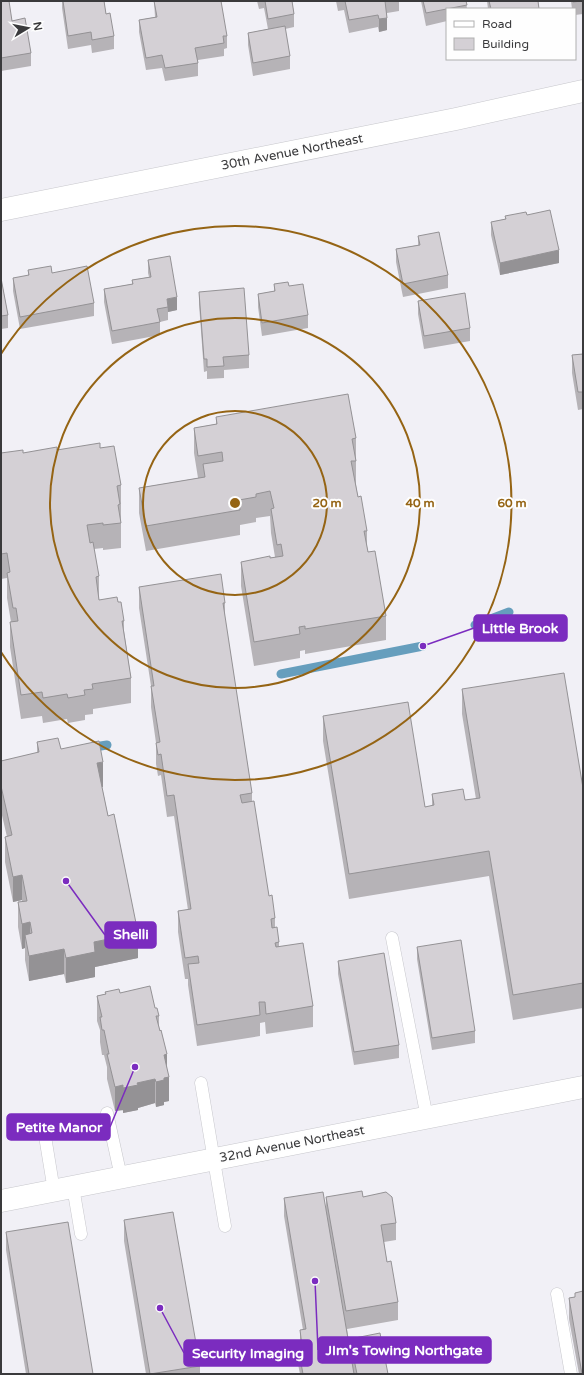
<svg xmlns="http://www.w3.org/2000/svg" width="584" height="1375" viewBox="0 0 584 1375" font-family="'Varela Round',sans-serif">
  <style>
    .lines { fill: none; stroke-linecap: round; stroke-linejoin: round }
    .stream { stroke: #669ebd; stroke-width: 9 }
    .service-casing { stroke: #c7c7cc; stroke-width: 13 }
    .minor-casing { stroke: #c7c7cc; stroke-width: 23 }
    .tertiary-casing { stroke: #c7c7cc; stroke-width: 23 }
    .service { stroke: #fff; stroke-width: 12 }
    .minor { stroke: #fff; stroke-width: 22 }
    .tertiary { stroke: #fff; stroke-width: 22 }
    .wall { fill: #b6b3b7 }
    .shaded-wall { fill: #949295 }
    .building { fill: #d4d0d5; stroke: #949295 }
    .ring { fill: none; stroke: #956414; stroke-width: 2 }
    .labels { text-anchor: middle; dominant-baseline: central; stroke-width: 4; stroke-linejoin: round; paint-order: stroke }
    .street-label { font-size: 13px; fill: #3a3a3c; stroke: #fefefe }
    .centre { fill: #956414; stroke: #fefefe; stroke-width: 2 }
    .ring-label { font-size: 12px; text-anchor: middle; font-weight: bold; fill: #956414; stroke: #fefefe; stroke-width: 4; stroke-linejoin: round; paint-order: stroke }
    .leader { fill: none; stroke: #7b2cbf; stroke-width: 1.5 }
    .callout-dot { fill: #7b2cbf; stroke: #fefefe; stroke-width: 1.5 }
    .callout { fill: #7b2cbf; stroke: #7b2cbf; stroke-width: 1.5 }
    .callout-label { font-size: 14px; text-anchor: middle; font-weight: bold; fill: #fff }
  </style>
  <rect width="100%" height="100%" fill="#f1f0f6"/>
  <g class="lines">
    <path class="stream" d="M475,625L509,612
      M281,674L423,646
      M88,748L107,745"/>
    <g class="service-casing">
      <path id="service" d="M392,938L427,1118
        M201,1083L225,1226
        M107,1113L121,1177
        M43,1124L54,1191
        M73,1187L81,1234
        M557,1294L571,1374"/>
    </g>
    <g class="minor-casing">
      <path id="minor" d="M1,1201L583,1087"/>
    </g>
    <g class="tertiary-casing">
      <path id="tertiary" d="M1,210L456,119L583,91"/>
    </g>
    <use href="#service" class="service"/>
    <use href="#minor" class="minor"/>
    <use href="#tertiary" class="tertiary"/>
  </g>
  <path class="wall" d="M1,1L31,53V66L1,71Z
    M62,1H104L106,14L114,36V49L92,53L91,45L68,49L62,8Z
    M154,1L227,36V48L224,49V56L198,60V76L165,81L162,68L146,70L139,32V20L155,17Z
    M257,1H292L294,14V27L285,29L290,56V69L253,76L248,45V33L268,29L264,8L259,9Z
    M336,1H399V11L387,13V30L379,32L378,27L349,33L344,10L338,11Z
    M421,1H466L467,9H447V21L426,26Z
    M487,1H538L539,9H488Z
    M571,1H583V14L575,15V9H572Z
    M527,215L559,263L500,275L491,235V222L505,219V216Z
    M418,236L448,275V288L403,297L396,262V249L418,245Z
    M148,260L177,310L168,312V320L160,322V335L112,344L104,302V289L132,284V280L149,277L148,273Z
    M28,270L94,303V316L20,329L13,291V278L28,276Z
    M1,278L8,315V328L1,329Z
    M274,284L289,286L308,315V328L262,336L258,307V294L274,291Z
    M199,292L249,355V368L224,370V378L207,379V371L204,372L199,304Z
    M418,301L470,328V341L424,349L418,314Z
    M583,354V409L578,410L572,373V355Z
    M583,413V437L582,431V414Z
    M216,417L356,438V485L358,497L367,531V546L368,552L386,616V640L305,654V650L300,651V658L254,666L241,586V562L275,557L271,533L270,516L256,518V522L240,525V535L146,551L139,513V488L198,478L194,453V428L216,424Z
    M100,448L121,485V548L103,550V548L94,549L99,576V600L118,602L124,621V631L131,678V703L93,709V714L85,715V720L68,723L67,719L43,723L42,716L21,719L10,647V622H11L7,598V578L1,579V453H23L57,450Z
    M139,587L225,603V619L252,793V801L269,896L275,918V927L279,942V947L313,1006V1027L266,1034L265,1022L260,1023V1036L197,1046L188,985V979H185L178,932V911L188,910L174,816L167,817L161,775L158,776L156,764V743L151,707V686L139,608Z
    M462,689L583,788V1008L513,1020L489,876L349,899L323,741V716L425,807L432,806V794L465,800L476,799L462,714Z
    M37,742L61,749L103,787H102L138,958L95,967V977L66,983L64,974L29,981L25,960V948L22,949L18,927V902H22V900L13,902L5,862V837H7L1,811V761L37,753Z
    M417,947L475,1031V1043L432,1050L417,959Z
    M338,961L399,1045V1058L354,1065L338,974Z
    M105,992L120,993L155,1008L159,1016V1027L167,1069L169,1101L164,1102V1105L156,1107L155,1103L138,1108V1110L123,1113V1110L115,1111L107,1079V1067L104,1055H102L100,1042V1030L97,1021V996L105,994Z
    M326,1197H363L396,1223V1240L384,1242L387,1262L398,1302V1320L347,1329L350,1348V1339L388,1374H300L298,1364V1347L300,1346V1330H303L284,1216V1198L326,1210Z
    M124,1220L200,1366V1374H146L124,1241Z
    M6,1232L93,1374H26L6,1250Z
    M575,1293L583,1374H579L569,1319V1298L575,1297Z"/>
  <path class="shaded-wall" d="M387,18V30L379,32V19Z
    M559,250V263L500,275V263Z
    M177,297V310L168,312L167,299Z
    M103,762V787L97,788V763Z
    M22,875V900L13,902V877Z
    M30,922V947L25,935V948L22,949V924Z
    M138,933V958L95,967V977L66,983V958L94,942Z
    M64,949V974L29,981V956Z
    M167,1054V1077H169V1101L164,1102V1105L156,1107V1082L164,1055Z
    M155,1079V1103L138,1108V1110L123,1113V1088L137,1083Z
    M123,1085V1110L115,1111V1087Z"/>
  <path class="building" d="M1,1H9L12,21L25,18L31,53L1,58Z
    M63,1H104L106,14L110,13L114,36L92,40L91,32L68,36Z
    M154,1H221L227,36H223L224,43L195,48L198,63L165,68L162,55L146,58L139,20L157,17Z
    M265,1H292L294,14L268,19Z
    M345,1H385L387,18L379,19L378,15L349,20Z
    M423,1H466L467,5L426,13Z
    M489,1H538L539,9H491Z
    M573,1H582L573,2Z
    M285,26L290,56L253,63L248,33Z
    M550,210L559,250L500,263L491,222L506,219L505,216L526,212L527,215Z
    M439,232L448,275L403,284L396,249L420,245L418,236Z
    M170,256L177,297L167,299L168,307L157,309L160,322L112,331L104,289L133,284L132,280L151,277L148,260Z
    M51,266L52,273L87,266L94,303L20,317L13,278L29,275L28,270Z
    M1,278L8,315L1,316Z
    M288,282L289,286L303,284L308,315L262,323L258,294L275,291L274,284Z
    M244,288L249,355L223,357L224,366L207,367V359H204L199,292Z
    M465,293L470,328L424,336L418,301Z
    M583,354V392H578L572,355Z
    M348,394L356,438L352,439L356,461H351L358,497L361,496L367,531H364L368,552L375,551L386,616L305,629V626L299,627L300,634L254,642L241,562L270,556V558L283,556L281,544L277,545L271,509L274,508L270,491L256,494V497L239,500L240,510L146,526L139,488L205,477L203,464L223,461L222,452L198,456L194,428L217,424L216,417Z
    M100,443V448L114,446L121,485L117,486L120,504L118,505L121,523L103,525V523L87,525L90,543L93,542L99,576L96,577L99,600L117,597L118,602H121L124,621H122L131,678L92,684L93,689L84,690L85,695L68,698L67,694L43,698L42,692L21,695L10,622L18,621L16,608H13L7,573L10,572L7,553L1,554V453L23,450V453L57,447V450Z
    M221,574L225,603H223L252,793L240,795L242,803L254,801L269,896L272,895L275,918L271,919L272,928L277,927L279,942L275,943L276,947L303,943L313,1006L266,1014L265,1002H259L260,1015L197,1025L188,964L199,963L198,956L185,958L178,911L191,909L174,795L167,796L161,754L158,755L156,743L160,742L151,686H154L139,587Z
    M564,673L583,788V983L513,995L489,851L349,874L323,716L408,702L425,807L434,805L432,794L463,789L465,800L480,798L462,689Z
    M58,738L61,749L99,741L103,762L97,763L108,816L114,814L138,933L94,942L95,952L66,958L64,949L29,956L25,935L32,933L30,922L22,924L18,902L27,901L22,875L13,877L5,837L12,835L1,786V761L39,752L37,742Z
    M461,940L475,1031L432,1038L417,947Z
    M384,953L399,1045L354,1052L338,961Z
    M150,986L155,1008H157L159,1016H156L160,1031L161,1030L167,1054L164,1055L169,1077L164,1078V1080L156,1082L155,1079L137,1083L138,1085L123,1088V1085L115,1087L107,1054H109L104,1030H102L100,1017H102L97,996L106,994L105,992L119,989L120,993Z
    M362,1191L363,1197L386,1192L392,1197L396,1223L381,1225L387,1262L391,1261L398,1302L346,1311L326,1197Z
    M323,1192L354,1374H303L298,1347L302,1346L300,1330L306,1329L284,1198Z
    M173,1212L200,1366L150,1374L124,1220Z
    M68,1222L93,1374H29L6,1232Z
    M583,1291V1374H582L569,1298L575,1297V1293Z
    M380,1333L388,1374H357L350,1339Z"/>
  <g class="ring">
    <circle cx="235" cy="503" r="92"/>
    <circle cx="235" cy="503" r="185"/>
    <path d="M1 354A277 277 0 1 1 1 652"/>
  </g>
  <g class="labels">
    <g class="street-label">
      <text transform="translate(292 152) rotate(-11)">30th Avenue Northeast</text>
      <text transform="translate(292 1144) rotate(-11)">32nd Avenue Northeast</text>
    </g>
  </g>
  <circle cx="235" cy="503" r="6" class="centre"/>
  <g class="ring-label">
    <text x="327" y="507">20 m</text>
    <text x="420" y="507">40 m</text>
    <text x="512" y="507">60 m</text>
  </g>
  <path class="leader" d="M423 646L474 628M66 881L105 935M135 1067L110 1127M315 1281L318 1350M160 1308L184 1353"/>
  <g class="callout-dot">
    <circle cx="423" cy="646" r="4"/>
    <circle cx="66" cy="881" r="4"/>
    <circle cx="135" cy="1067" r="4"/>
    <circle cx="315" cy="1281" r="4"/>
    <circle cx="160" cy="1308" r="4"/>
  </g>
  <g class="callout">
    <rect x="474" y="615" width="93" height="26" rx="4"/>
    <rect x="105" y="922" width="51" height="26" rx="4"/>
    <rect x="7" y="1114" width="103" height="26" rx="4"/>
    <rect x="318" y="1337" width="173" height="26" rx="4"/>
    <rect x="184" y="1340" width="128" height="26" rx="4"/>
  </g>
  <g class="callout-label">
    <text x="520" y="633">Little Brook</text>
    <text x="131" y="939">Shelli</text>
    <text x="59" y="1132">Petite Manor</text>
    <text x="404" y="1355">JIm's Towing Northgate</text>
    <text x="248" y="1358">Security Imaging</text>
  </g>
  <rect width="584" height="1375" fill="none" stroke="#3a3a3c" stroke-width="4"/>
  <rect x="446" y="8" width="130" height="52" fill="#fefefe" stroke="#b0b0b0"/>
  <rect x="454" y="21" width="20" height="6" fill="#ffffff" stroke="#b0b0b0"/>
  <text x="482" y="28" font-size="12" fill="#3a3a3c">Road</text>
  <rect x="454" y="38" width="20" height="12" fill="#d4d0d5" stroke="#b0b0b0"/>
  <text x="482" y="48" font-size="12" fill="#3a3a3c">Building</text>
  <g transform="translate(28 28) rotate(80)" stroke="#fefefe" stroke-width="3" paint-order="stroke">
  <path d="M0-3L7 15L0 10L-7 15Z" fill="#3a3a3c"/>
  <text y="-6" font-size="11" font-weight="bold" text-anchor="middle" fill="#3a3a3c">N</text>
  </g>
</svg>
